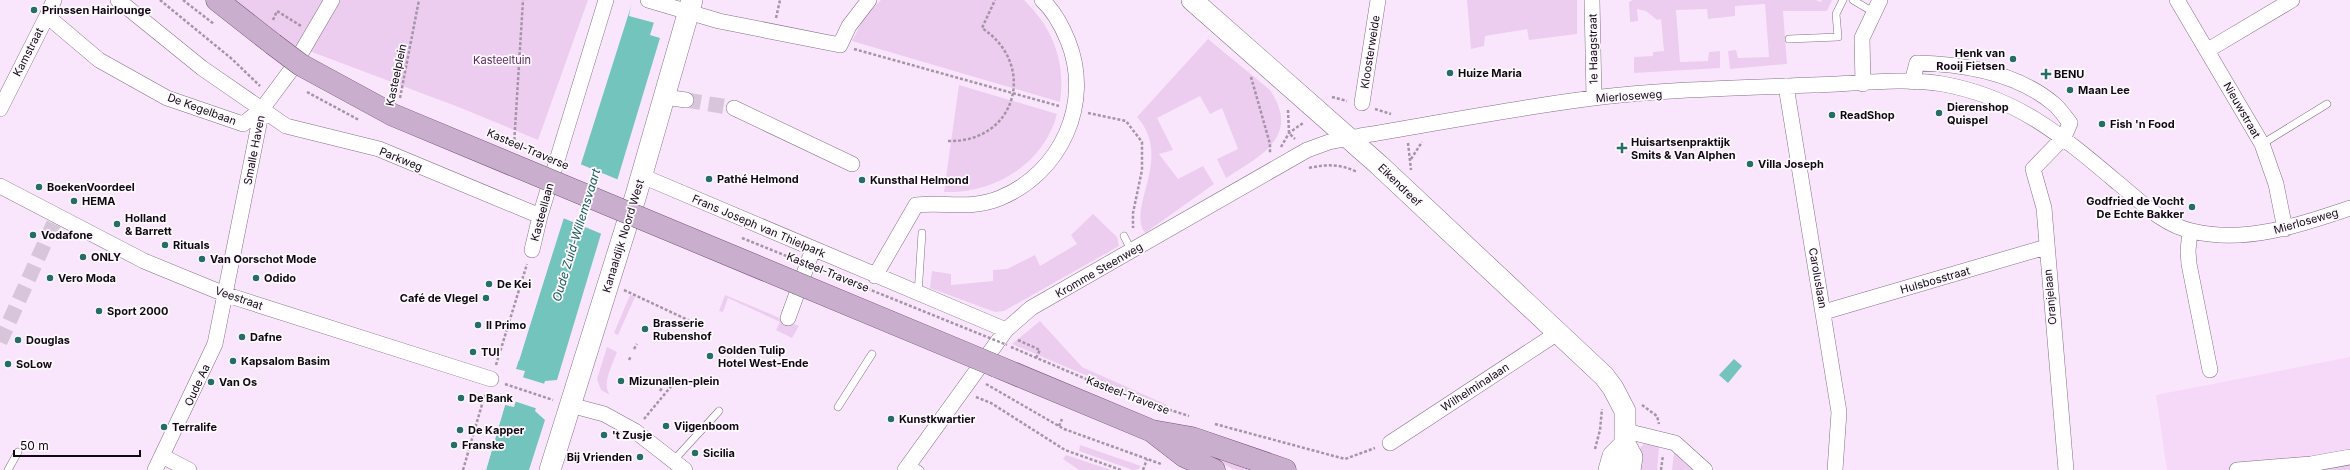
<svg xmlns="http://www.w3.org/2000/svg" width="2350" height="470" viewBox="0 0 2350 470" font-family="Inter,sans-serif">
  <style>
    .built { fill: #f6d8f9 }
    .green { fill: #eccdef }
    .water { fill: #72c4bc }
    .pier { fill: #fae6fc }
    .lines { fill: none; stroke-linecap: round; stroke-linejoin: round }
    .street-tunnel { stroke: #d7c5d9; stroke-width: 15; stroke-dasharray: 15 8; stroke-linecap: butt }
    .lane-casing { stroke: #846e87; stroke-width: 8 }
    .street-casing { stroke: #846e87; stroke-width: 16 }
    .secondary-casing { stroke: #846e87; stroke-width: 22 }
    .primary-casing { stroke: #725177; stroke-width: 23 }
    .path { stroke: #a494a6; stroke-width: 2.5; stroke-dasharray: 3 2; stroke-linecap: butt }
    .lane { stroke: #fff; stroke-width: 7 }
    .street { stroke: #fff; stroke-width: 15 }
    .secondary { stroke: #fff; stroke-width: 21 }
    .primary { stroke: #caaece; stroke-width: 22 }
    .primary-bridge-casing { stroke: #725177; stroke-width: 23; stroke-linecap: butt }
    .path-bridge { stroke: #a494a6; stroke-width: 2.5; stroke-dasharray: 3 2; stroke-linecap: butt }
    .primary-bridge { stroke: #caaece; stroke-width: 22 }
    .poi-dot { fill: #246e67; stroke: #fef9ff; stroke-width: 1.5 }
    .labels { text-anchor: middle; dominant-baseline: central; stroke-width: 3.5; stroke-linejoin: round; paint-order: stroke }
    .poi-label { font-size: 11px; font-weight: bold; fill: #110912; stroke: #fef9ff; text-anchor: start }
    .street-label { font-size: 11px; fill: #110912; stroke: #fef9ff }
    .park-label { font-size: 11px; fill: #5c2863; stroke: #fef9ff }
    .water-label { font-size: 12px; font-style: italic; fill: #165c56; stroke: #fef9ff }
  </style>
  <rect width="100%" height="100%" fill="#fae6fc"/>
  <path class="built" d="M2350,357V470H2167L2156,395Z"/>
  <path class="green" d="M233,0H588L538,140L461,108L280,40Z
    M881,0H1024C1053,28 1066,62 1060,102L852,41L864,18Z
    M1467,0H1577V34L1529,40L1527,29L1485,36L1484,46L1471,49Z
    M1633,0H1816L1821,2L1822,0H1832L1827,11H1783L1787,64L1730,69L1728,51L1736,50L1738,58L1769,57L1765,4L1735,6V16L1708,19L1707,9L1676,10L1680,62L1708,61L1709,52L1720,51V68L1634,73V57L1653,56V52L1664,51L1661,19L1657,20L1646,11L1637,9L1638,21L1630,22L1629,2Z
    M1208,39L1270,90C1301,137 1261,155 1226,178L1217,159L1238,149L1222,108L1210,114L1200,96L1157,118L1173,150L1159,154L1178,179L1203,166L1214,184L1145,233C1126,207 1174,158 1137,117Z
    M959,85L1057,114C1044,164 994,194 944,192Z
    M1093,214L1117,237L1119,246L1004,311L995,312L930,288L932,271L951,274V285L993,281V270L1007,269L1035,255L1040,266L1077,244L1071,235Z
    M630,295L635,297L618,335L614,333Z
    M725,295L799,326L792,338L776,330L780,322L728,298L723,312L719,311Z
    M1040,321L1082,367L1165,404L1175,413L1012,344Z
    M607,347L617,352C613,364 601,384 610,395L601,390L597,379Z
    M1644,444L1659,447L1657,470H1637L1640,448Z
    M1080,445L1141,466L1139,469L1133,470L1079,451Z
    M1181,445L1260,470H1236Z
    M1674,453H1677L1695,470H1672Z
    M1066,455L1111,470H1079L1063,459Z
    M2345,466H2350V470H2321Z"/>
  <path class="water" d="M633,0H661L650,35L660,38L557,380L545,381L535,411L545,420L529,470H486L505,405L514,407L525,371L516,369Z
    M1734,359L1742,366L1728,383L1719,375Z"/>
  <path class="pier" d="M632,0H662L655,23L629,16Z
    M622,26H624L580,164L619,180L602,234L563,218L519,361H516Z
    M522,377L545,384L538,409L514,401Z
    M503,405H505L486,470H484Z"/>
  <g class="lines">
    <path class="street-tunnel" d="M686,100L734,108
      M0,342L57,216"/>
    <g class="lane-casing">
      <path id="lane" d="M1853,0L1873,12
        M1789,39L1838,37L1836,14L1843,0
        M2262,144L2327,104
        M1124,236L1131,250
        M918,294L922,233
        M838,407L872,354
        M674,460L719,411
        M910,463L920,470
        M8,470L18,452"/>
    </g>
    <g class="street-casing">
      <path id="street" d="M54,0L47,16L99,60L167,98L243,124L262,109
        M118,0L202,68L286,126L379,149L540,216
        M648,0L719,21L840,45L849,26L869,0
        M1592,0L1594,98
        M2177,0L2262,144L2276,184L2285,229
        M2208,50L2292,0
        M1912,82L1917,63C1964,64 2016,72 2054,104C2060,109 2065,117 2070,123L2064,137L2033,169L2044,208L2066,470
        M1863,84L1862,38L1880,0
        M1786,86L1839,412L1835,470
        M664,97L686,100
        M1362,103L1378,0
        M734,108L852,164
        M0,109L47,16
        M642,176L1006,330
        M0,186L144,261L227,295L491,379
        M2190,231L2188,251L2189,264L2210,370
        M532,250L540,216L606,0
        M875,276L916,205C945,202 971,210 1000,198C1061,173 1093,103 1068,41C1062,26 1054,11 1042,0
        M1824,312L2046,247
        M788,318L813,249
        M570,405L604,414L635,431L685,470
        M1626,431L1675,443L1705,470
        M1390,443L1559,332
        M162,456L189,470
        M155,470L215,344L262,109L291,70L332,0
        M905,470L1006,330L1031,308L1307,150L1329,142L1360,136C1438,123 1515,108 1593,98C1665,89 1740,88 1812,85C1852,84 1904,77 1943,84C2018,98 2061,135 2118,183C2140,201 2163,225 2192,231C2245,244 2300,225 2350,208
        M2237,470L2311,464L2350,457"/>
    </g>
    <g class="secondary-casing">
      <path id="secondary" d="M1192,0L1379,165L1604,376L1613,388L1625,411V444L1632,457L1630,470
        M550,470L636,195L692,0
        M1609,470L1613,456L1625,444"/>
    </g>
    <g class="primary-casing">
      <path id="primary" d="M217,0L273,44
        M996,366L1152,431L1192,438L1285,470
        M1153,432L1184,456L1214,470"/>
    </g>
    <path class="path" d="M160,0L232,59L260,86
      M183,0L214,24
      M776,18L780,0
      M273,20L277,11L301,26
      M854,49L1059,106
      M1251,77L1270,144V154
      M1332,97L1347,101
      M400,98L419,0
      M1375,109L1391,114
      M1288,110L1289,133L1295,139
      M1088,113L1126,121L1142,142V170L1133,213V228
      M948,141C1016,143 1038,65 982,28L995,0
      M1408,143L1411,170
      M514,145L523,0
      M1281,147L1289,133L1303,123
      M1411,159L1422,142
      M1309,168C1326,164 1341,164 1357,172
      M624,290L705,328
      M1018,340L1040,350L1036,358
      M1011,347L1121,394L1189,416
      M634,349L637,344
      M629,360L631,356
      M496,365L527,264
      M640,376L644,379
      M505,384L553,400
      M986,384L1064,429L1161,464
      M660,391L662,388
      M976,397L991,403L1065,450L1121,470
      M1642,405L1657,416L1659,424
      M644,419L673,384
      M1215,424L1345,459L1375,448
      M1059,426L1062,419
      M1595,449L1600,430L1602,409
      M463,470L485,394
      M1143,470L1147,459
      M1661,470L1663,455"/>
    <use href="#lane" class="lane"/>
    <use href="#street" class="street"/>
    <use href="#secondary" class="secondary"/>
    <use href="#primary" class="primary"/>
    <g class="primary-bridge-casing">
      <path id="primary-bridge" d="M273,44L301,65L393,115L996,366"/>
    </g>
    <path class="path-bridge" d="M307,92L359,120
      M742,238L1007,345"/>
    <use href="#primary-bridge" class="primary-bridge"/>
  </g>
  <g class="poi-dot">
    <circle cx="34" cy="10" r="4"/>
    <circle cx="2013" cy="59" r="4"/>
    <circle cx="1450" cy="73" r="4"/>
    <path d="M2044 68h4v4h4v4h-4v4h-4v-4h-4v-4h4z"/>
    <circle cx="2070" cy="90" r="4"/>
    <circle cx="1939" cy="113" r="4"/>
    <circle cx="1832" cy="115" r="4"/>
    <circle cx="2102" cy="124" r="4"/>
    <path d="M1620 142h4v4h4v4h-4v4h-4v-4h-4v-4h4z"/>
    <circle cx="1750" cy="164" r="4"/>
    <circle cx="709" cy="179" r="4"/>
    <circle cx="862" cy="180" r="4"/>
    <circle cx="39" cy="187" r="4"/>
    <circle cx="74" cy="201" r="4"/>
    <circle cx="2192" cy="207" r="4"/>
    <circle cx="117" cy="224" r="4"/>
    <circle cx="33" cy="235" r="4"/>
    <circle cx="165" cy="245" r="4"/>
    <circle cx="83" cy="257" r="4"/>
    <circle cx="202" cy="259" r="4"/>
    <circle cx="50" cy="278" r="4"/>
    <circle cx="256" cy="278" r="4"/>
    <circle cx="489" cy="284" r="4"/>
    <circle cx="486" cy="298" r="4"/>
    <circle cx="99" cy="311" r="4"/>
    <circle cx="478" cy="325" r="4"/>
    <circle cx="645" cy="329" r="4"/>
    <circle cx="242" cy="337" r="4"/>
    <circle cx="18" cy="340" r="4"/>
    <circle cx="473" cy="352" r="4"/>
    <circle cx="710" cy="356" r="4"/>
    <circle cx="233" cy="361" r="4"/>
    <circle cx="8" cy="364" r="4"/>
    <circle cx="621" cy="381" r="4"/>
    <circle cx="211" cy="382" r="4"/>
    <circle cx="461" cy="398" r="4"/>
    <circle cx="891" cy="419" r="4"/>
    <circle cx="666" cy="426" r="4"/>
    <circle cx="164" cy="427" r="4"/>
    <circle cx="460" cy="430" r="4"/>
    <circle cx="604" cy="435" r="4"/>
    <circle cx="454" cy="445" r="4"/>
    <circle cx="695" cy="453" r="4"/>
    <circle cx="640" cy="457" r="4"/>
  </g>
  <g class="labels">
    <g class="poi-label">
      <text x="42" y="10">Prinssen Hairlounge</text>
      <text x="2005" y="53" text-anchor="end">Henk van<tspan x="2005" dy="13">Rooij Fietsen</tspan></text>
      <text x="1458" y="73">Huize Maria</text>
      <text x="2054" y="74">BENU</text>
      <text x="2078" y="90">Maan Lee</text>
      <text x="1947" y="107">Dierenshop<tspan x="1947" dy="13">Quispel</tspan></text>
      <text x="1840" y="115">ReadShop</text>
      <text x="2110" y="124">Fish 'n Food</text>
      <text x="1631" y="142">Huisartsenpraktijk<tspan x="1631" dy="13">Smits &amp; Van Alphen</tspan></text>
      <text x="1758" y="164">Villa Joseph</text>
      <text x="717" y="179">Pathé Helmond</text>
      <text x="870" y="180">Kunsthal Helmond</text>
      <text x="47" y="187">BoekenVoordeel</text>
      <text x="82" y="201">HEMA</text>
      <text x="2184" y="201" text-anchor="end">Godfried de Vocht<tspan x="2184" dy="13">De Echte Bakker</tspan></text>
      <text x="125" y="218">Holland<tspan x="125" dy="13">&amp; Barrett</tspan></text>
      <text x="41" y="235">Vodafone</text>
      <text x="173" y="245">Rituals</text>
      <text x="91" y="257">ONLY</text>
      <text x="210" y="259">Van Oorschot Mode</text>
      <text x="58" y="278">Vero Moda</text>
      <text x="264" y="278">Odido</text>
      <text x="497" y="284">De Kei</text>
      <text x="478" y="298" text-anchor="end">Café de Vlegel</text>
      <text x="107" y="311">Sport 2000</text>
      <text x="653" y="323">Brasserie<tspan x="653" dy="13">Rubenshof</tspan></text>
      <text x="486" y="325">Il Primo</text>
      <text x="250" y="337">Dafne</text>
      <text x="26" y="340">Douglas</text>
      <text x="718" y="350">Golden Tulip<tspan x="718" dy="13">Hotel West-Ende</tspan></text>
      <text x="481" y="352">TUI</text>
      <text x="241" y="361">Kapsalom Basim</text>
      <text x="16" y="364">SoLow</text>
      <text x="629" y="381">Mizunallen-plein</text>
      <text x="219" y="382">Van Os</text>
      <text x="469" y="398">De Bank</text>
      <text x="899" y="419">Kunstkwartier</text>
      <text x="674" y="426">Vijgenboom</text>
      <text x="172" y="427">Terralife</text>
      <text x="468" y="430">De Kapper</text>
      <text x="612" y="435">'t Zusje</text>
      <text x="462" y="445">Franske</text>
      <text x="703" y="453">Sicilia</text>
      <text x="632" y="457" text-anchor="end">Bij Vrienden</text>
    </g>
    <g class="street-label">
      <text transform="translate(1593 49) rotate(-91)">1e Haagstraat</text>
      <text transform="translate(28 52) rotate(-63)">Kamstraat</text>
      <text transform="translate(1370 52) rotate(-81)">Kloosterweide</text>
      <text transform="translate(396 75) rotate(-78)">Kasteelplein</text>
      <text transform="translate(1629 96) rotate(-4)">Mierloseweg</text>
      <text transform="translate(202 109) rotate(20)">De Kegelbaan</text>
      <text transform="translate(2242 110) rotate(60)">Nieuwstraat</text>
      <text transform="translate(528 149) rotate(23)">Kasteel-Traverse</text>
      <text transform="translate(254 150) rotate(-79)">Smalle Haven</text>
      <text transform="translate(401 159) rotate(22)">Parkweg</text>
      <text transform="translate(1400 185) rotate(44)">Eikendreef</text>
      <text transform="translate(542 212) rotate(-75)">Kasteellaan</text>
      <text transform="translate(2306 221) rotate(-16)">Mierloseweg</text>
      <text transform="translate(759 226) rotate(23)">Frans Joseph van Thielpark</text>
      <text transform="translate(623 236) rotate(-73)">Kanaaldijk Noord West</text>
      <text transform="translate(1099 270) rotate(-30)">Kromme Steenweg</text>
      <text transform="translate(828 272) rotate(22)">Kasteel-Traverse</text>
      <text transform="translate(1818 278) rotate(80)">Caroluslaan</text>
      <text transform="translate(1935 280) rotate(-16)">Hulsbosstraat</text>
      <text transform="translate(2050 297) rotate(-95)">Oranjelaan</text>
      <text transform="translate(239 298) rotate(19)">Veestraat</text>
      <text transform="translate(197 385) rotate(-65)">Oude Aa</text>
      <text transform="translate(1475 387) rotate(-33)">Wilhelminalaan</text>
      <text transform="translate(1128 395) rotate(21)">Kasteel-Traverse</text>
    </g>
    <g class="park-label">
      <text x="502" y="60">Kasteeltuin</text>
    </g>
    <g class="water-label">
      <text transform="translate(576 235) rotate(-73)">Oude Zuid-Willemsvaart</text>
    </g>
  </g>
  <path d="M14 450v6h126v-6" fill="none" stroke="#110912" stroke-width="2"/>
  <text x="20" y="450" font-size="12" fill="#110912" stroke="#fef9ff" stroke-width="3" paint-order="stroke">50 m</text>
</svg>
